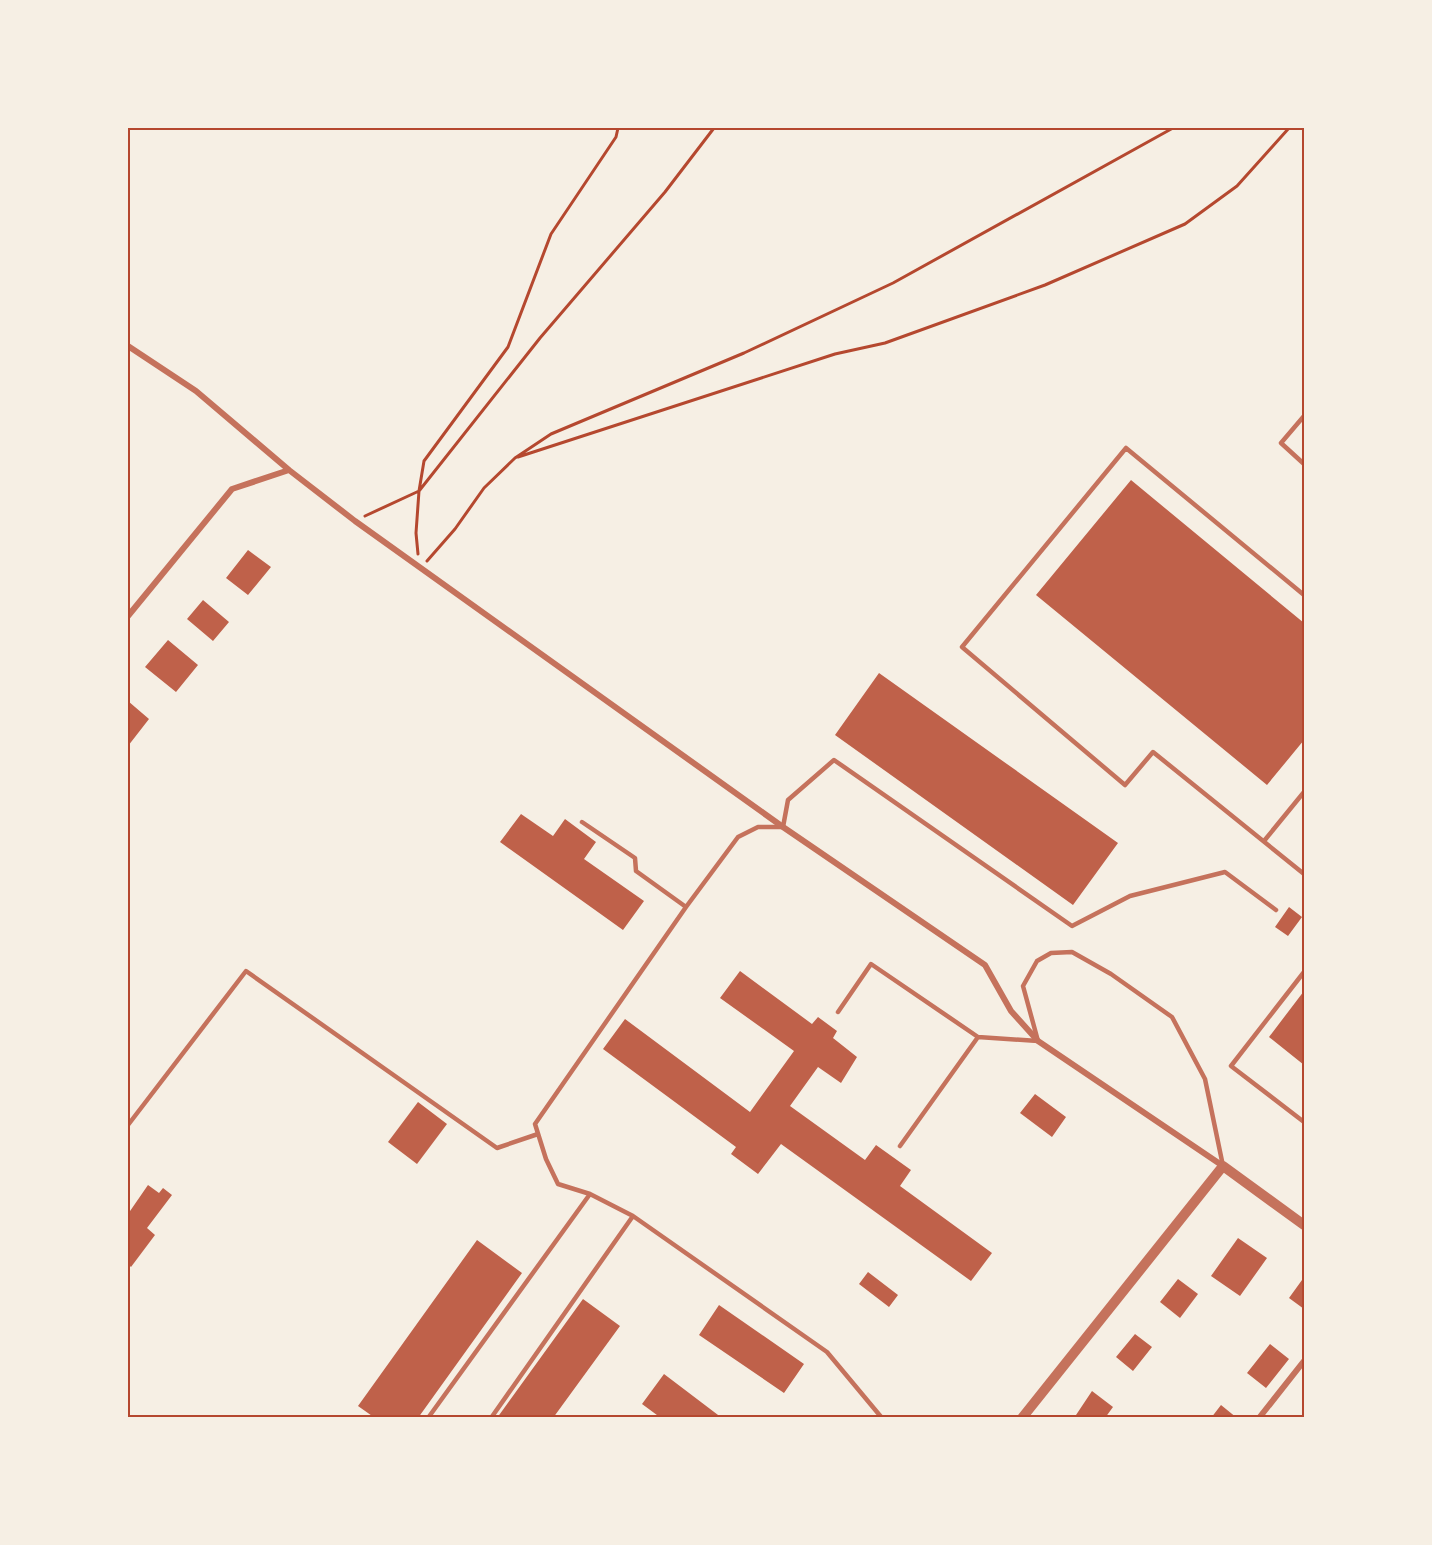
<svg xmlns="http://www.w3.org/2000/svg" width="1432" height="1545" viewBox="0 0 1432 1545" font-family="Lato,sans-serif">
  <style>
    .building { fill: #bf614a }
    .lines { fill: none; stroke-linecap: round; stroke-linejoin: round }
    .path { stroke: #b5482f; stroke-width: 3 }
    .service { stroke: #c5725c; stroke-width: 4.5 }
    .minor { stroke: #c5725c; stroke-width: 6 }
    .tertiary { stroke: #c5725c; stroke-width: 10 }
    .neatline { fill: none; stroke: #b5482f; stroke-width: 2 }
  </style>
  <rect width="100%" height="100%" fill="#f6efe4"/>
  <path class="building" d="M1131,480L1304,623V740L1267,785L1036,595Z
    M248,550L271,567L248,595L226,578Z
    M203,600L229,622L213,641L187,619Z
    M168,640L198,665L176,692L145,667Z
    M879,673L1118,843L1073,905L835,735Z
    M128,701L149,719L128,746Z
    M521,814L553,836L565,819L596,842L584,859L644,901L623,930L500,842Z
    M1289,907L1302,917L1288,936L1275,927Z
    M740,971L812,1024L818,1017L837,1031L833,1038L857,1057L841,1083L818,1067L790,1106L865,1160L876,1145L911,1170L900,1186L992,1253L971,1281L781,1144L758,1174L731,1154L736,1147L603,1049L625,1019L750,1112L794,1051L720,998Z
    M1304,991V1065L1269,1037Z
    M1035,1094L1066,1117L1052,1137L1020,1113Z
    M418,1102L447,1124L417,1164L388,1142Z
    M148,1185L159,1193L163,1188L172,1195L147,1228L155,1235L131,1267L128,1264V1214Z
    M1238,1238L1267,1258L1240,1296L1211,1276Z
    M477,1240L522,1273L418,1418H375L358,1406Z
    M868,1272L898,1295L889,1307L859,1284Z
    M1178,1279L1198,1294L1180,1318L1160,1302Z
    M1302,1280L1304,1282V1309L1289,1298Z
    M583,1299L620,1326L553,1418H497Z
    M719,1305L804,1364L784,1393L699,1335Z
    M1135,1334L1152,1347L1133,1371L1116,1357Z
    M1270,1344L1289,1359L1266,1388L1247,1373Z
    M664,1374L722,1418H661L642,1404Z
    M1092,1391L1113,1407L1105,1418H1074Z
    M1221,1405L1237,1418H1211Z"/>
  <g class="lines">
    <path class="path" d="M518,457L835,354L885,343L1045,285L1185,224L1237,186L1289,128
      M365,516L419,491L540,338L665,192L714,128
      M418,554L416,533L419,491L424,461L508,347L551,234L616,137L618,128
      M427,561L455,529L484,488L515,458L551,434L744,353L893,283L1173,128"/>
    <path class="service" d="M1304,416L1281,443L1304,464
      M1304,595L1126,448L962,647L1125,785L1153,752L1304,874
      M582,822L635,858L636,871L686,907L738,837L758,827H783L788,800L834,760L1072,926L1130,896L1225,872L1276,910
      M1264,841L1304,792
      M1304,972L1231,1066L1304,1122
      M838,1012L871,964L978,1037
      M128,1125L246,971L497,1148L538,1134
      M900,1146L978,1037L1038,1041L1023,986L1037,961L1051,953L1072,952L1111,974L1172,1017L1205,1079L1223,1166
      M590,1194L558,1184L546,1159L535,1124L686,907
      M428,1418L590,1194L633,1216L827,1352L882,1418
      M491,1418L633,1216"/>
    <path class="minor" d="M128,346L196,391L289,470L355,521L783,827L985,965L1011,1011L1038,1041L1223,1166
      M128,616L232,489L289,470
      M1259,1418L1304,1361"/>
    <path class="tertiary" d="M1022,1418L1223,1166L1304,1225"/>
  </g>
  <rect width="1432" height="1545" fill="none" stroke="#f6efe4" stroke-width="258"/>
  <rect x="129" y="129" width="1174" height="1287" class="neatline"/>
</svg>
